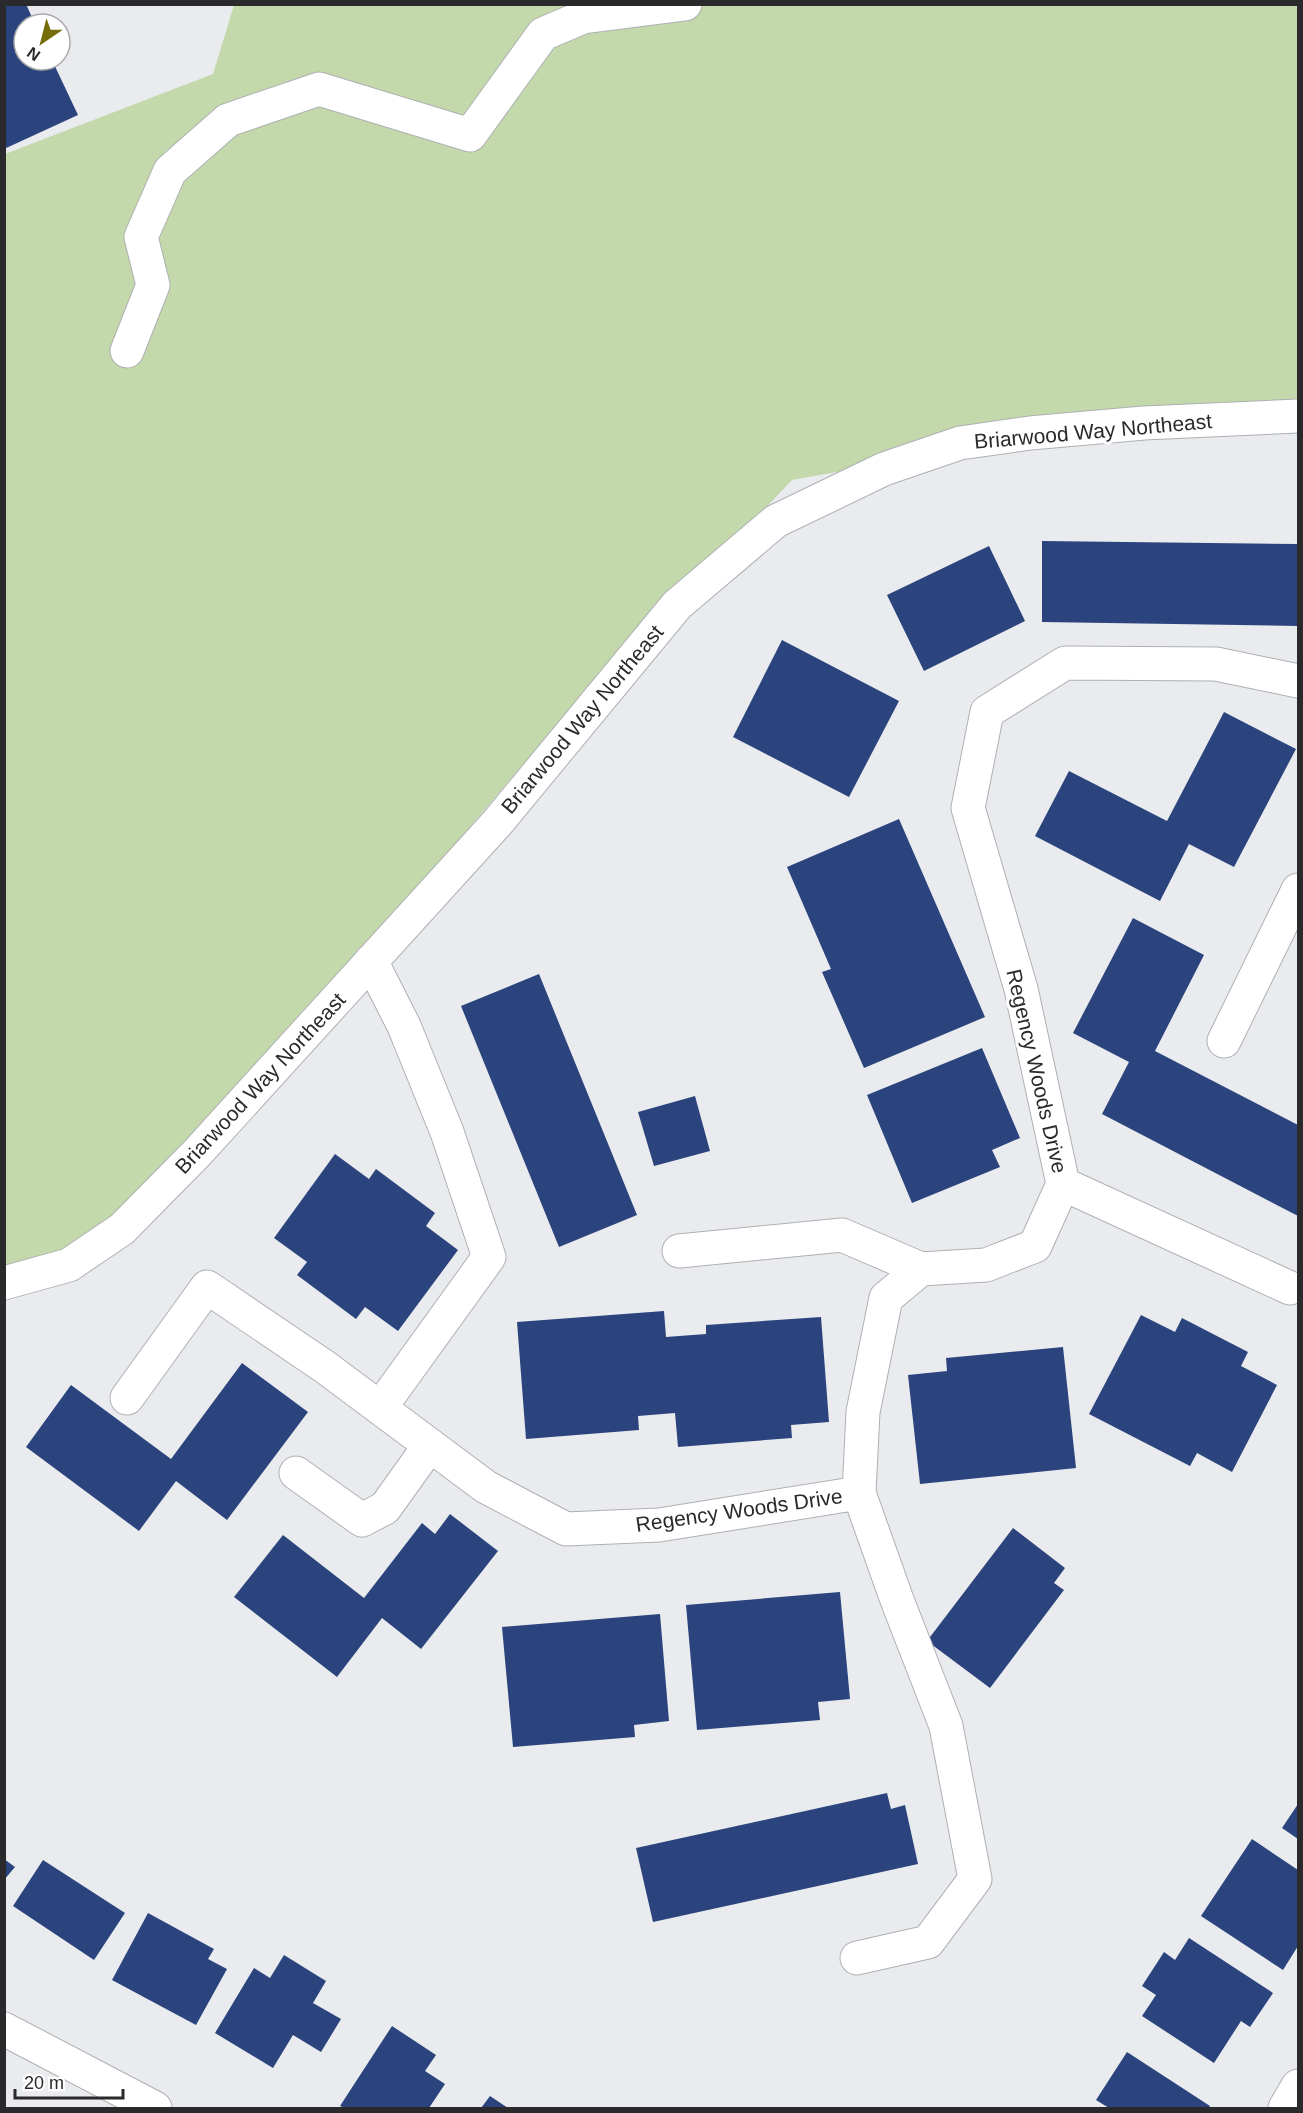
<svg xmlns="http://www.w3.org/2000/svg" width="1303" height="2113" viewBox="0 0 1303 2113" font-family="Helvetica,sans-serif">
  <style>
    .green { fill: #c4d9ab }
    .building { fill: #2b447d }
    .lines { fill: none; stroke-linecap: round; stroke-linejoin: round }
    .minor-casing { stroke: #aeb0b3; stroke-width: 35 }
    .minor { stroke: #fff; stroke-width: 33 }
    .labels { text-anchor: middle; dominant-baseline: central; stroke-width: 6; stroke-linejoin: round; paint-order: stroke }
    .street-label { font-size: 21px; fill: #2a2a2c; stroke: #fff }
  </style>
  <rect width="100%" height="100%" fill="#e9ebee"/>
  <path class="green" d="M234,5H1298V413L1046,435L792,480L526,761L106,1255L5,1273V154L213,74Z"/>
  <path class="building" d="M4,4H26L35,24H24V60H52L78,115L4,149Z
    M1042,541L1298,544V626L1042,622Z
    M989,546L1025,621L924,671L887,595Z
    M782,640L899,701L849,797L733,737Z
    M1224,712L1296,749L1234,867L1189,844L1160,901L1035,836L1069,771L1167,821Z
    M899,819L985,1017L864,1068L822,972L831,969L787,867Z
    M1133,918L1204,955L1155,1051L1298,1125V1216L1102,1114L1129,1062L1073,1033Z
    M539,974L637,1215L559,1247L461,1006Z
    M982,1048L1020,1138L992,1150L1000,1167L912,1203L867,1095Z
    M695,1096L710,1151L654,1166L638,1112Z
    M335,1154L369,1179L376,1169L435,1213L426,1226L458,1250L398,1331L365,1307L356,1319L297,1275L307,1262L274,1238Z
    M664,1311L666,1337L706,1334V1325L821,1317L829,1422L791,1425L792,1438L678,1447L675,1413L638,1416L639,1430L526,1439L517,1322Z
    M1141,1315L1175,1332L1182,1318L1248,1352L1241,1366L1277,1385L1232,1472L1197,1453L1190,1466L1089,1414Z
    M1063,1347L1076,1468L920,1484L908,1375L947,1371L946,1358Z
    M242,1363L308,1412L227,1520L176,1481L139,1531L26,1447L71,1385L171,1459Z
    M450,1514L498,1551L421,1649L382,1618L337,1677L234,1597L283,1535L364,1598L422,1523L435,1534Z
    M1013,1528L1065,1568L1054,1583L1064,1590L990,1688L927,1641Z
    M840,1592L850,1699L818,1702L820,1720L697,1730L686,1605Z
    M660,1614L669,1721L634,1725L635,1737L513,1747L502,1627Z
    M887,1793L891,1809L905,1805L918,1864L653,1922L636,1848Z
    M1298,1804V1839L1282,1828Z
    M1252,1839L1298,1870V1921L1297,1923L1298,1924V1946L1283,1970L1201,1916Z
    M4,1859L15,1867L4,1880Z
    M43,1860L125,1913L94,1960L13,1906Z
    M148,1913L214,1949L208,1959L227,1969L196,2025L112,1980Z
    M1189,1938L1273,1993L1250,2027L1241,2021L1214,2063L1142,2016L1156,1995L1142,1986L1164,1952L1175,1960Z
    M284,1955L326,1981L313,2003L341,2019L321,2052L293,2035L273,2068L215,2033L254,1968L270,1978Z
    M392,2026L436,2055L425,2071L445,2084L429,2108H345L340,2106Z
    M1127,2052L1210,2106L1209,2108H1109L1096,2100Z
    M490,2096L508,2108H481Z"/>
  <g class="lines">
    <g class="minor-casing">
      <path id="minor" d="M127,351L153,285L141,237L170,171L228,120L319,89L470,135L543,34L583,17L685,4
        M371,961L404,1026L447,1132L489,1257L380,1408
        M1224,1041L1298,890
        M1063,1184L1290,1288
        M679,1251L842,1235L921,1269
        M4,1283L69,1265L122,1229L197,1153L497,823L677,605L776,521L884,469L960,443L1030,433L1144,423L1298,416
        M127,1398L207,1287L325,1367L486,1487L566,1529L659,1525L859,1493
        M296,1473L362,1520L385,1508L430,1445
        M857,1958L928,1942L975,1879L946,1726L897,1600L859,1493L863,1412L886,1298L921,1269L986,1265L1035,1246L1063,1184L1021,989L968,808L987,712L1065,663L1216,664L1298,681
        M4,2029L155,2108
        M1285,2108L1298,2086"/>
    </g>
    <use href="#minor" class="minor"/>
  </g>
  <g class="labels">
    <g class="street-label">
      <text transform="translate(1093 431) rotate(-5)">Briarwood Way Northeast</text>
      <text transform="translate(582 719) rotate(-50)">Briarwood Way Northeast</text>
      <text transform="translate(1037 1071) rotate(77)">Regency Woods Drive</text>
      <text transform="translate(260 1083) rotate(-47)">Briarwood Way Northeast</text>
      <text transform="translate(739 1510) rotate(-8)">Regency Woods Drive</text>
    </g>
  </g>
  <rect width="1303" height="2113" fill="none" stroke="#2a2a2c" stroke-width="12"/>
  <g transform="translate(42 42) rotate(215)"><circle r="28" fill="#ffffff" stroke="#aaaaab" stroke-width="1.5"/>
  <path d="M0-4.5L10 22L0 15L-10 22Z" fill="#746d09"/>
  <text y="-9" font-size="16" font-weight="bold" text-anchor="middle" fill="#2a2a2c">N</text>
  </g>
  <path d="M15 2089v9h108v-9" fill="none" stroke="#2a2a2c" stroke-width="3"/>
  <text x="24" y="2089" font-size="18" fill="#2a2a2c" stroke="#ffffff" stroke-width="4.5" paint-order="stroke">20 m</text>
</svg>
